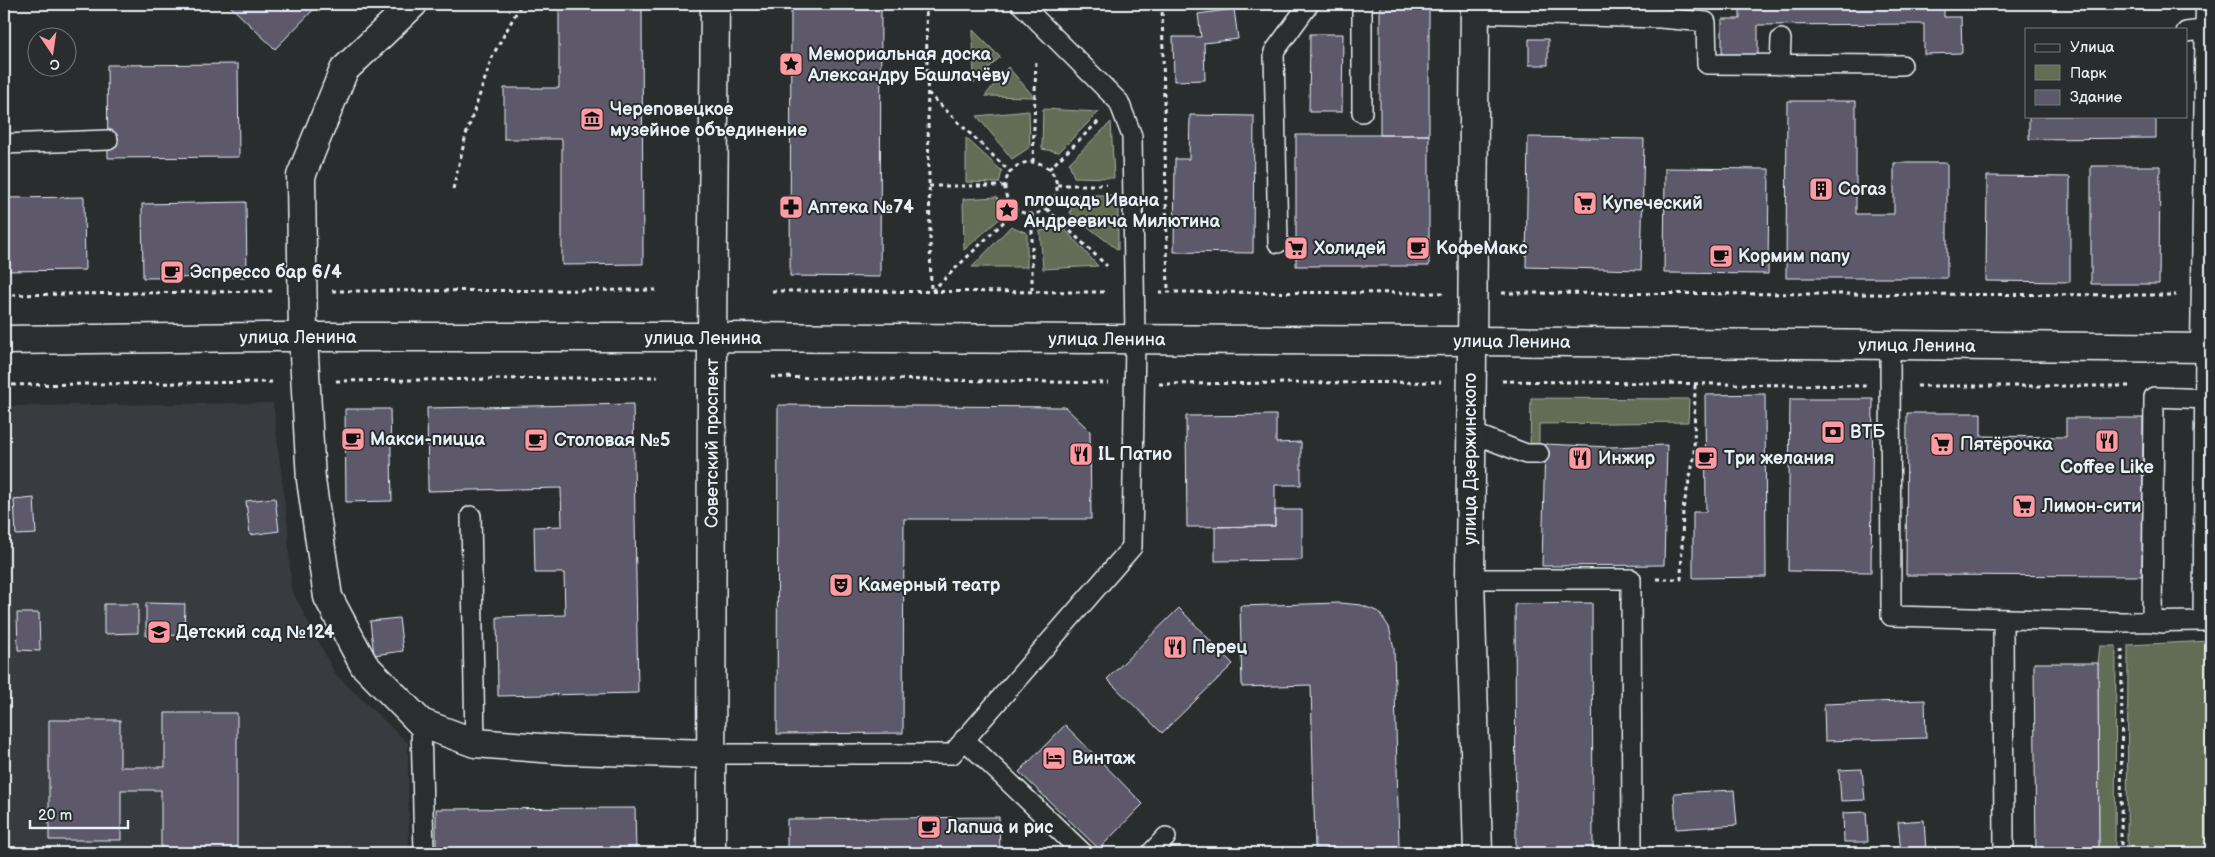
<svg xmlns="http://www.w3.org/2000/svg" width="2215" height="857" viewBox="0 0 2215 857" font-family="'Balsamiq Sans',sans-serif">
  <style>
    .built { fill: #393a40 }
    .green { fill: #626d54; stroke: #a5afa6 }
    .building { fill: #5d596b; stroke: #e8f1f8 }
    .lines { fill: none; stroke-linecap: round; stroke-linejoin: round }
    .service-casing { stroke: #e8f1f8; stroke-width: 22 }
    .minor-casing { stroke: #e8f1f8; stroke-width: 31 }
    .tertiary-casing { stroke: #e8f1f8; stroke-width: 31 }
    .secondary-casing { stroke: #e8f1f8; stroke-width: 31 }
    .path { stroke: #e8f1f8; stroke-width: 3; stroke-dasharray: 4 4; stroke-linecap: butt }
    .service { stroke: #2a2d2e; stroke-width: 19 }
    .minor { stroke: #2a2d2e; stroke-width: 28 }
    .tertiary { stroke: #2a2d2e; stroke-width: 28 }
    .secondary { stroke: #2a2d2e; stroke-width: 28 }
    .labels { text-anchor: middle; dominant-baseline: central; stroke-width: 4; stroke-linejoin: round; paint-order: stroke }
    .poi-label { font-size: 18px; font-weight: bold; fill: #e8f1f8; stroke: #2a2d2e; text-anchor: start }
    .street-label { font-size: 18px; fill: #e8f1f8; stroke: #2a2d2e }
  </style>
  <rect width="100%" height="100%" fill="#2a2d2e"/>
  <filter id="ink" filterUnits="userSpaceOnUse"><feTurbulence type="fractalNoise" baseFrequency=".02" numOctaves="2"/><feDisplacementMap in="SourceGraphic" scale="10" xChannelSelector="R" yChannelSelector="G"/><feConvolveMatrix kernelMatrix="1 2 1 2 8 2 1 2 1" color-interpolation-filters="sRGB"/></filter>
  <g filter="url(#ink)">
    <path class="built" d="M273,403L288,530L291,589L336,675L408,743L409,853H4V406Z"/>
    <path class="green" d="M973,30L1000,57L974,83Z
      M1008,67L1034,97L985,96Z
      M1043,109L1099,112L1059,152L1042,149Z
      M1029,111L1030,147L1012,159L977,116Z
      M1111,122L1114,178L1074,177L1069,163Z
      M966,138L1002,171L999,183L966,182Z
      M1074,195H1118V250L1070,213Z
      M997,197L1004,215L964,250L963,199Z
      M1011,226L1027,233V267H972Z
      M1063,227L1098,266L1043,269L1040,231Z
      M1531,398L1689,399L1688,422L1539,424V454L1530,449Z
      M2211,641V853H2127L2128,645Z
      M2100,646H2116L2115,853H2099L2098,663Z"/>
    <path class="building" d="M228,4H319L275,49Z
      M559,4H642L643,264L562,265V139H504V88H559Z
      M791,4H881L880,277L790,276Z
      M1380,4H1429V135H1380Z
      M1740,4H1944V17H1961L1962,53L1924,54V24L1758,25V55L1722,56V19H1740Z
      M1234,9L1238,39L1204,43L1205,80L1174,81L1173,37H1201L1198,14Z
      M1310,34H1343L1342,112H1309Z
      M1529,39H1548V65H1529Z
      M238,64L239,157L108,158L107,65Z
      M1787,101H1856V214H1894V163H1947V278H1786Z
      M1190,115L1254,116L1253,253L1174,252L1175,159H1189Z
      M2029,116H2156V138L2029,139Z
      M1296,135H1429V266H1296Z
      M1528,137L1644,139L1641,270L1526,267Z
      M2091,166H2160L2159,284H2091Z
      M1665,168L1769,169L1768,274L1664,273Z
      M1987,176L2070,177V282L1986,281Z
      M84,197L85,270L4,271V198Z
      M246,202L247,277L143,278L142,204Z
      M1765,394L1766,577L1693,578V512H1706L1705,395Z
      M1790,399H1873L1871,572L1788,571Z
      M633,404L638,693L498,696L497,617L565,615L564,573H535L534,527L562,526L561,488L428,491L427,408Z
      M778,405L1065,407L1090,431L1091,519H904L903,733L777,734Z
      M345,409H390L392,501L346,502Z
      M1907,413H1981V436L2066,437V418H2143L2142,576L1906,575Z
      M1276,415V443L1301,442V485H1275V526L1187,527L1186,416Z
      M1545,444L1610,447L1667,445L1664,565L1542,566Z
      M34,498L36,534L16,535L14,500Z
      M275,498L279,531L250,535L246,501Z
      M1275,510H1302V560L1215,561V527L1275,526Z
      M146,603L185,604L184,635L146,636Z
      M1340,603L1361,605L1379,612L1389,627L1394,648L1399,847L1315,849L1311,685L1242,687L1240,606Z
      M1592,603L1593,853H1516L1515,604Z
      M104,604H138V633L104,634Z
      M1179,608L1233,664L1162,733L1107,679Z
      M17,613H39L40,651L18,650Z
      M399,618L403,651L374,655L370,621Z
      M2034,663H2098L2099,853H2036Z
      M1925,700L1926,738L1825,741L1824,704Z
      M165,713H237V853H161V790H121V840H49V720H120V767H165Z
      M1065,725L1143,804L1099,849L1019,772Z
      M1862,769L1865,800L1841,801L1839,770Z
      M1734,790L1737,825L1676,829L1674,793Z
      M635,808L636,853H436V809Z
      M1866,812L1868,842H1844L1843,813Z
      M999,817L1000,853H775H787V819Z
      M1924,820L1926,851L1901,853L1898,822Z"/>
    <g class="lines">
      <g class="service-casing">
        <path id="service" d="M1474,13L1660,18L1706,22L1707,64L1902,65
          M2186,32L2211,29
          M1780,65L1781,39
          M1362,112V4
          M4,144L108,140
          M1278,243L1274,52L1309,4
          M1890,345L1891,616L2122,622L2203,621L2205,348
          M1470,432L1526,454H1539
          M471,516L475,743
          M1470,579H1631L1632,853
          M2003,620L2004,853
          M2165,623L2152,622L2154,397L2211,399
          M421,723L424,853
          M964,739L1083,853
          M711,754H952L1132,547L1135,339L1132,136L1119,102L1021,4
          M1151,853L1166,837"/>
      </g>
      <g class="minor-casing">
        <path id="minor" d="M413,4L344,70L301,176L303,337L311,480L328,597L364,665L421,723L475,743L567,750L711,754
          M1475,4L1470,579L1478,853
          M2205,348L2210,4"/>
      </g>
      <g class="tertiary-casing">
        <g id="tertiary">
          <path id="s1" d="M711,853L712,337L1471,341L2211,348"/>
        </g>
      </g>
      <g class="secondary-casing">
        <g id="secondary">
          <path id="s2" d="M4,340L265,337H712L715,4"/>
        </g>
      </g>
      <path class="path" d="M926,4L931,292
        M1162,4L1168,292
        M928,93L1010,172
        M1033,162L1036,58
        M1005 188a26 26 0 1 1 52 0a26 26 0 1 1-52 0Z
        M1049,169L1099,121
        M1057,185H1106
        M929,186H1005
        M453,189L466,135L493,55L521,4
        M1047,209L1107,266
        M1032,214V291
        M332,291L659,290
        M772,291L1108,292
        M932,291L1016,210
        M1159,292L1443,293
        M1502,293L2176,295
        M4,295L273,291
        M771,377L1108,383
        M336,381L658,377
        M1502,381L1866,386
        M1159,384L1441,382
        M4,385L275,382
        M1917,386H2131
        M1656,579H1681L1683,509L1694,458L1695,384
        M2121,853L2122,649"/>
      <use href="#service" class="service"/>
      <use href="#minor" class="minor"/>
      <use href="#tertiary" class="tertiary"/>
      <use href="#secondary" class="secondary"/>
    </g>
  </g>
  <defs>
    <g id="sight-square" transform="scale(1.25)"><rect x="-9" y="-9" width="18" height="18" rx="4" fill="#ff9aa2" stroke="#2a2d2e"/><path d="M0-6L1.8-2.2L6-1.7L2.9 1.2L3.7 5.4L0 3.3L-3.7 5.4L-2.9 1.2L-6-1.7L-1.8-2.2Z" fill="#111"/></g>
    <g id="museum-square" transform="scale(1.25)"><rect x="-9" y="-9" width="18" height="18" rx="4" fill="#ff9aa2" stroke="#2a2d2e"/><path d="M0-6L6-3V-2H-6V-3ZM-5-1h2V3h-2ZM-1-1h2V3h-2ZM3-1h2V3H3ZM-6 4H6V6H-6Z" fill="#111"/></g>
    <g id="building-square" transform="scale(1.25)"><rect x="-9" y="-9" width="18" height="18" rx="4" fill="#ff9aa2" stroke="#2a2d2e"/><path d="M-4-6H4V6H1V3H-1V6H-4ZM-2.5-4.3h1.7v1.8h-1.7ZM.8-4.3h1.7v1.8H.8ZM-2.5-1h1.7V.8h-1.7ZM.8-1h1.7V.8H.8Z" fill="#111"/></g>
    <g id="supermarket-square" transform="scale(1.25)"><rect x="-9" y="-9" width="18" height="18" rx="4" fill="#ff9aa2" stroke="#2a2d2e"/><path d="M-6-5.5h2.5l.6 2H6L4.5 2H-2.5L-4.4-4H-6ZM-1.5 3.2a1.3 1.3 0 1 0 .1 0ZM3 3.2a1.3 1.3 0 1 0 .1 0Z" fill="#111"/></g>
    <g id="pharmacy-square" transform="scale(1.25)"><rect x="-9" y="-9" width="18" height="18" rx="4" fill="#ff9aa2" stroke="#2a2d2e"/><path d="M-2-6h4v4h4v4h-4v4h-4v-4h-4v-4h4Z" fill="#111"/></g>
    <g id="cafe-square" transform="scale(1.25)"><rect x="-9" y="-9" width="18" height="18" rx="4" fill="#ff9aa2" stroke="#2a2d2e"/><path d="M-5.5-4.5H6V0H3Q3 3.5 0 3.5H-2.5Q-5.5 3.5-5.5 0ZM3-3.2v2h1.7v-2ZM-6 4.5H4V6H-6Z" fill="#111"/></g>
    <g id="bank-square" transform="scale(1.25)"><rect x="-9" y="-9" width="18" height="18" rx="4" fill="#ff9aa2" stroke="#2a2d2e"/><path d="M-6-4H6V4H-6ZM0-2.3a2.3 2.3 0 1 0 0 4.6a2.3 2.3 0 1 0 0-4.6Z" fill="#111"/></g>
    <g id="restaurant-square" transform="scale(1.25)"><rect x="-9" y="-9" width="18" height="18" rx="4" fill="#ff9aa2" stroke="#2a2d2e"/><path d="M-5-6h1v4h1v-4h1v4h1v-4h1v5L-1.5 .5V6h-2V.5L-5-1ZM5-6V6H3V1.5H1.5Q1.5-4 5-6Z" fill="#111"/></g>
    <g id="theatre-square" transform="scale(1.25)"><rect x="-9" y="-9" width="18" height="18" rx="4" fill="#ff9aa2" stroke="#2a2d2e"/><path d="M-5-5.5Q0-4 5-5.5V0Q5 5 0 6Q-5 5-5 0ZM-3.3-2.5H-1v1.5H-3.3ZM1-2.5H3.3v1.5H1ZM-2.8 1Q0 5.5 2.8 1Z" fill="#111"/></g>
    <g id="school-square" transform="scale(1.25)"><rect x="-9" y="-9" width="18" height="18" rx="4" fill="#ff9aa2" stroke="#2a2d2e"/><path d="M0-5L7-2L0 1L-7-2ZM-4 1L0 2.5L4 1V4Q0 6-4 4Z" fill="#111"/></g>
    <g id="hotel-square" transform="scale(1.25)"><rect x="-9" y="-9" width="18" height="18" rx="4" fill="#ff9aa2" stroke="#2a2d2e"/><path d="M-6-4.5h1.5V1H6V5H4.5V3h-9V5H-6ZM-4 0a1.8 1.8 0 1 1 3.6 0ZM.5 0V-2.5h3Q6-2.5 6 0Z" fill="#111"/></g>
  </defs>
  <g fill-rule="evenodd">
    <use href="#sight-square" x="791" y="64"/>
    <use href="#museum-square" x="592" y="119"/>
    <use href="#building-square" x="1821" y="189"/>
    <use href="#supermarket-square" x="1585" y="203"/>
    <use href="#pharmacy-square" x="791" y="207"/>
    <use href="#sight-square" x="1007" y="210"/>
    <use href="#supermarket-square" x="1296" y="248"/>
    <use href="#cafe-square" x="1418" y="248"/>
    <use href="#cafe-square" x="1721" y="256"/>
    <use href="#cafe-square" x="172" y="272"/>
    <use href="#bank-square" x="1833" y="432"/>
    <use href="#cafe-square" x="353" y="439"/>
    <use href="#cafe-square" x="536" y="440"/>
    <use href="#restaurant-square" x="2107" y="441"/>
    <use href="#supermarket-square" x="1942" y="444"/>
    <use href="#restaurant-square" x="1081" y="454"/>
    <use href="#restaurant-square" x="1580" y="458"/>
    <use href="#cafe-square" x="1706" y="458"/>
    <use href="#supermarket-square" x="2024" y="506"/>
    <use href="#theatre-square" x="841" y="585"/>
    <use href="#school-square" x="159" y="632"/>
    <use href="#restaurant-square" x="1175" y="647"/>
    <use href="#hotel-square" x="1054" y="758"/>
    <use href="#cafe-square" x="929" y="827"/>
  </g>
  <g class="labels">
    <g class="poi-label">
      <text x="808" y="54">Мемориальная доска<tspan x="808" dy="21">Александру Башлачёву</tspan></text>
      <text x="610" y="109">Череповецкое<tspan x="610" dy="21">музейное объединение</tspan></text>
      <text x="1838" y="189">Согаз</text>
      <text x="1024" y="200">площадь Ивана<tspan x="1024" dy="21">Андреевича Милютина</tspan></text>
      <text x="1602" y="203">Купеческий</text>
      <text x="808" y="207">Аптека №74</text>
      <text x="1314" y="248">Холидей</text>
      <text x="1436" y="248">КофеМакс</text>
      <text x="1738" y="256">Кормим папу</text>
      <text x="190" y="272">Эспрессо бар 6/4</text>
      <text x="1850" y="432">ВТБ</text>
      <text x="370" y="439">Макси-пицца</text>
      <text x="554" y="440">Столовая №5</text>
      <text x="1960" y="444">Пятёрочка</text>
      <text x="1098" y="454">IL Патио</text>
      <text x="1598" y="458">Инжир</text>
      <text x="1724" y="458">Три желания</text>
      <text x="2107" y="467" text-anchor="middle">Coffee Like</text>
      <text x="2042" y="506">Лимон-сити</text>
      <text x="858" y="585">Камерный театр</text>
      <text x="176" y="632">Детский сад №124</text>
      <text x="1192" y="647">Перец</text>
      <text x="1072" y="758">Винтаж</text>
      <text x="946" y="827">Лапша и рис</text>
    </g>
    <g class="street-label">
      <text stroke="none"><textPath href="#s2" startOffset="294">улица Ленина</textPath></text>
      <text x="703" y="338">улица Ленина</text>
      <text stroke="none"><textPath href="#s1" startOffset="911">улица Ленина</textPath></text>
      <text stroke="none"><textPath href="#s1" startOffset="1316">улица Ленина</textPath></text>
      <text stroke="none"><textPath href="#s1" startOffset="1721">улица Ленина</textPath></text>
      <text stroke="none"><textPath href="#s1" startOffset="410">Советский проспект</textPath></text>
      <text transform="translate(1470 459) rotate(-90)">улица Дзержинского</text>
    </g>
  </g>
  <rect width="2215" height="857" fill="none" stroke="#2a2d2e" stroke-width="20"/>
  <rect x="10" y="10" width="2195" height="837" fill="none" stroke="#e8f1f8" stroke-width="2" filter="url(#ink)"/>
  <rect x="2025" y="28" width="162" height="90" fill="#2a2d2e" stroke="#767b7f"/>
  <rect x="2035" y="44" width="25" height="8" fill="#2a2d2e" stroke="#767b7f"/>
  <text x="2070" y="52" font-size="15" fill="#e8f1f8">Улица</text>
  <rect x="2035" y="65" width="25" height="15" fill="#626d54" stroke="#767b7f"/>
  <text x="2070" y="78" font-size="15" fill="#e8f1f8">Парк</text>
  <rect x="2035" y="90" width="25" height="15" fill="#5d596b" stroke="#767b7f"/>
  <text x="2070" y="102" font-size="15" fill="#e8f1f8">Здание</text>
  <g transform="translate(52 52) rotate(167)"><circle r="24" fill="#2a2d2e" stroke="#767b7f"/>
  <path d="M0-4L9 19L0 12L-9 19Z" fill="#ff9aa2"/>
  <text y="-8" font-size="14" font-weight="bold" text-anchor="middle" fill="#e8f1f8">С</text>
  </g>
  <path d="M30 820v8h98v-8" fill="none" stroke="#e8f1f8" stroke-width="2.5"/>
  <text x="38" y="820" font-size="15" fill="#e8f1f8" stroke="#2a2d2e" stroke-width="4" paint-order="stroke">20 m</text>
</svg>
